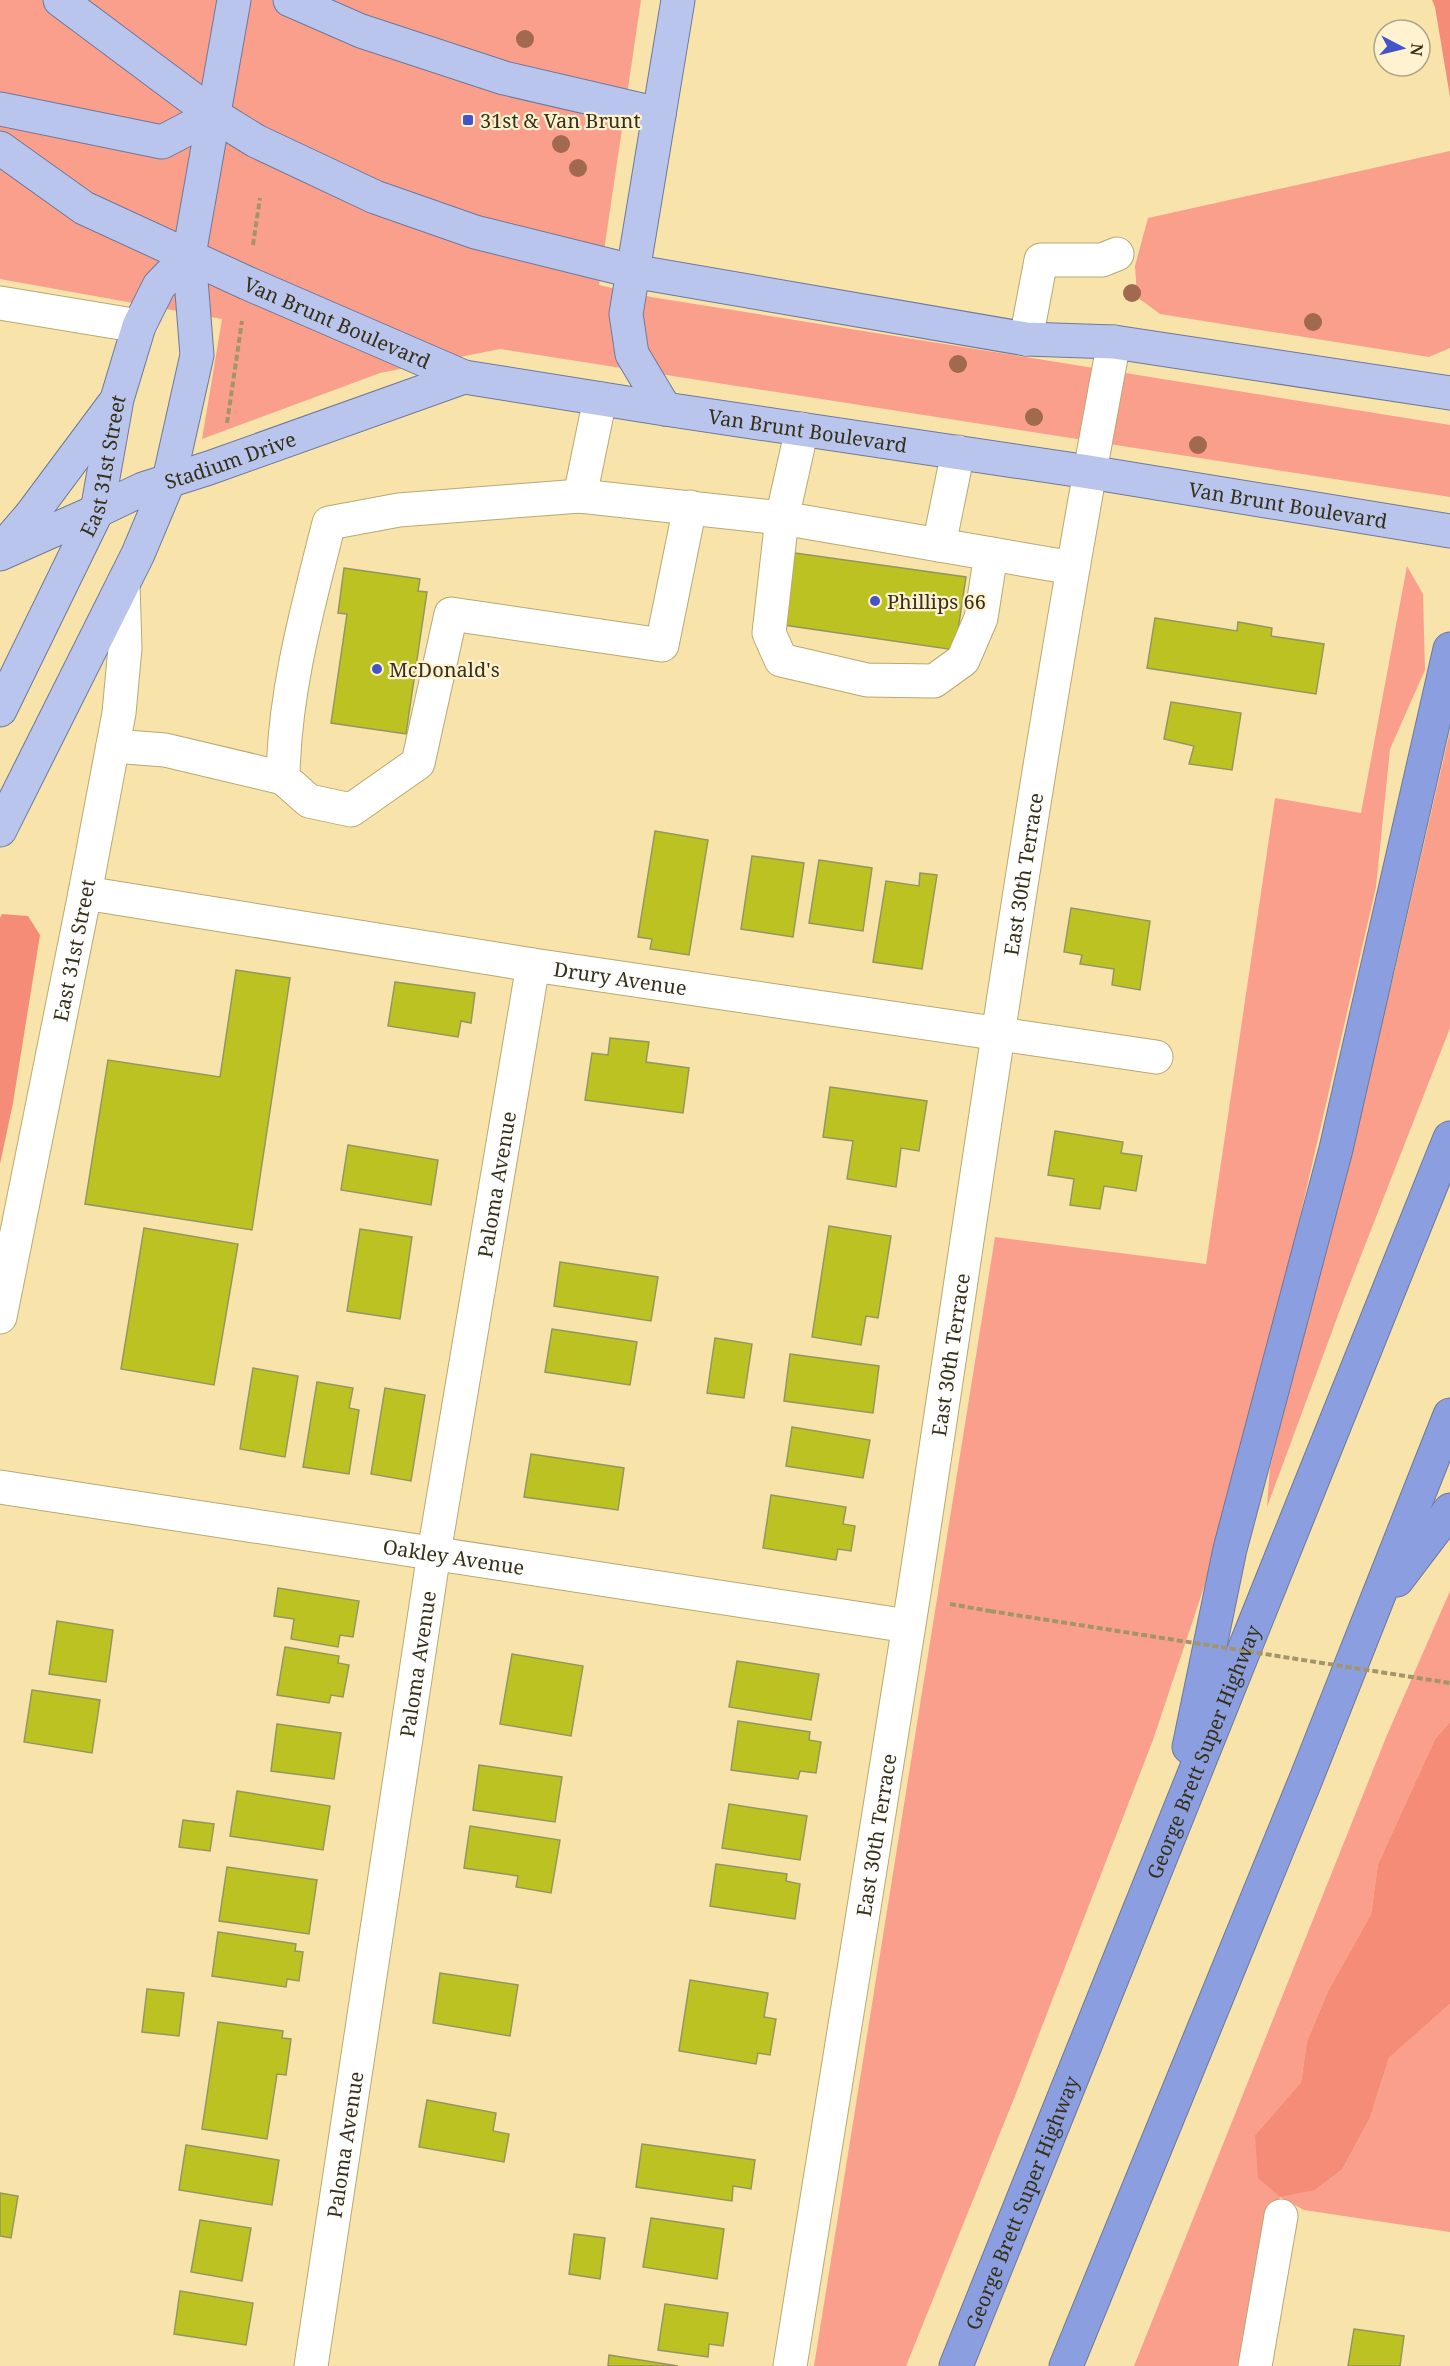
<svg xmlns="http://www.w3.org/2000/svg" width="1450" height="2366" viewBox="0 0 1450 2366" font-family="'Noto Serif',serif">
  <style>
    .green { fill: #fb9f8d }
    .forest { fill: #f58c77 }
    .building { fill: #bcc222; stroke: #93975f; stroke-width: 1.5 }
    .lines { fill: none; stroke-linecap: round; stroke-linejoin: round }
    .minor-casing { stroke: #baa871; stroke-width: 35 }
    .major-casing { stroke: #6e789a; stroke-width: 35 }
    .highway-casing { stroke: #6e789a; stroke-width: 35 }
    .path { stroke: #a3956b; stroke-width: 4; stroke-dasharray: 6 3; stroke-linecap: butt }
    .minor { stroke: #fff; stroke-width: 33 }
    .major { stroke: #b9c5ec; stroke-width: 33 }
    .highway { stroke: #8b9edf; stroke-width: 33 }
    .path-bridge { stroke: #a3956b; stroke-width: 4; stroke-dasharray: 6 3; stroke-linecap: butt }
    .tree { fill: #a1694d }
    .poi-dot { fill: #4354c8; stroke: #fef2d0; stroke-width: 2 }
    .labels { text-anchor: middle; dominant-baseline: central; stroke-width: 4.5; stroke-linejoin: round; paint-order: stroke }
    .poi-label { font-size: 20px; fill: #373019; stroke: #fef2d0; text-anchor: start }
    .street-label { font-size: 20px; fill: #373019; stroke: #fef2d0 }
  </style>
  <rect width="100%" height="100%" fill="#f8e4ab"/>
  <path class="green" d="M0,0H641L599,285L651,297L1450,425V497L500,349L380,373L202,439L222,319L0,279Z
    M1450,151V348L1429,357L1160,314L1137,297L1135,266L1148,218Z
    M1407,566L1423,594L1425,670L1390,749L1376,887L1279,1308L1214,1557L1153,1740L1015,2096L906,2366H814L995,1237L1206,1264L1275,798L1361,813Z
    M1450,731V1028L1344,1299L1267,1507L1270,1467L1394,974Z
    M1450,1591V1722L1435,1739L1378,1864L1371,1914L1328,1991L1307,2041L1301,2082L1255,2135L1315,2190L1342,2170L1370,2118L1389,2058L1450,2004V2232L1304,2210L1280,2197L1248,2366H1134L1387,1735Z"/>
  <path class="forest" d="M1432,0H1450V97L1435,7Z
    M2,914L28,916L40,935L13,1103L0,1164V918Z
    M1450,1722V2004L1389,2058L1370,2118L1342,2170L1315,2190L1280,2197L1258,2178L1255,2135L1301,2082L1307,2041L1328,1991L1371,1914L1378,1864L1435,1739Z"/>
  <path class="building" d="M795,553L966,577L955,650L784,625Z
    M344,568L420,579L418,591L427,592L406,734L331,723L347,614L338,613Z
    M1155,618L1237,631L1238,622L1272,628L1271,636L1324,644L1316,694L1147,668Z
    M1171,702L1241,713L1232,770L1189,764L1194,746L1164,739Z
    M655,831L708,840L689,955L650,949L652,939L638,937Z
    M752,856L804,863L793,937L741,929Z
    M819,860L872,868L863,931L809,923Z
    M920,873L937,875L922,969L873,962L886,881L919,886Z
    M1071,908L1150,921L1140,990L1112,985L1114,969L1080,964L1082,955L1064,952Z
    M236,970L290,978L252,1230L85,1204L108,1060L220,1077Z
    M395,982L475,993L471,1023L461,1021L458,1037L388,1026Z
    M610,1038L649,1042L646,1062L689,1068L683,1113L585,1100L592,1053L608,1055Z
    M830,1087L927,1101L919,1151L901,1148L896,1187L847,1179L853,1141L823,1137Z
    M1055,1131L1123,1142L1121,1153L1142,1156L1136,1191L1104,1186L1100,1209L1070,1205L1074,1179L1048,1175Z
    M348,1145L438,1160L431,1205L341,1190Z
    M829,1226L891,1236L878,1318L866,1316L861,1345L812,1337Z
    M144,1228L238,1244L214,1385L121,1369Z
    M360,1229L412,1237L400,1319L347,1311Z
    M560,1262L658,1277L651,1321L554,1306Z
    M552,1329L637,1342L630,1385L545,1372Z
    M715,1338L752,1344L744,1398L707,1393Z
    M790,1354L879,1366L873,1413L784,1401Z
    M253,1368L298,1376L285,1457L240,1449Z
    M317,1382L353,1388L349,1408L359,1410L349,1474L303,1467Z
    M385,1388L425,1395L411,1481L371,1474Z
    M792,1427L870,1440L863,1478L786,1466Z
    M531,1454L624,1468L618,1510L524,1497Z
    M771,1495L846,1507L843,1524L855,1526L851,1551L838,1549L836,1560L763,1548Z
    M278,1588L359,1601L353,1637L340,1635L338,1647L291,1639L294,1619L274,1616Z
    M57,1621L113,1630L106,1682L49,1674Z
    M285,1647L339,1656L338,1663L349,1665L343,1697L331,1695L329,1703L277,1695Z
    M512,1654L583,1666L571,1736L500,1724Z
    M737,1661L819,1674L811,1720L729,1707Z
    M32,1690L100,1700L92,1753L24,1742Z
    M738,1721L810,1732L809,1740L821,1742L816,1773L800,1771L798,1779L731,1770Z
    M277,1724L341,1733L334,1779L271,1771Z
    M479,1765L562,1777L555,1822L473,1810Z
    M237,1791L330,1806L323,1850L230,1836Z
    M729,1804L807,1816L800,1860L722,1848Z
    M183,1820L214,1824L210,1851L179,1847Z
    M470,1826L560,1840L551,1893L516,1887L518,1876L464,1868Z
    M716,1864L787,1874L786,1881L800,1884L795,1919L710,1906Z
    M227,1867L317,1880L309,1934L219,1921Z
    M218,1932L296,1944L295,1951L303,1952L299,1981L287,1979L286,1987L212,1976Z
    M440,1973L518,1985L510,2036L433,2023Z
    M690,1980L768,1993L764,2017L776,2019L770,2055L758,2053L756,2064L679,2051Z
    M147,1989L184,1993L179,2036L142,2032Z
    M218,2022L283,2031L282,2038L291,2039L286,2075L277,2074L267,2139L202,2129Z
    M427,2100L496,2113L493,2131L509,2134L504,2162L419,2147Z
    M642,2144L755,2160L751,2189L733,2186L732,2201L636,2187Z
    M186,2145L279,2160L272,2205L179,2190Z
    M0,2193L18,2196L11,2238L0,2236Z
    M651,2218L724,2229L717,2279L643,2267Z
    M200,2220L251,2228L242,2281L191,2272Z
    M574,2234L605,2238L600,2279L569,2274Z
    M180,2291L253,2303L246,2345L174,2334Z
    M665,2304L728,2313L723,2346L709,2344L708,2357L658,2350Z
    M1354,2329L1404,2336L1400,2366H1348Z
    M609,2355L678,2366H608Z"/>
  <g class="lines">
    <g class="minor-casing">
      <g id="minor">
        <path d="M0,303L139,326"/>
        <path d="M1026,339L1041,260H1102L1117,254"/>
        <path d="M600,399L580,496L782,518L1073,568"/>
        <path d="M802,429L782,518L769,633L781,660L867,680L934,681L963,660L981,618L991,554"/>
        <path d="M580,496L399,510L329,523C308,606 284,692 283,778L309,801L351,810L418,763L451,614L662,645L690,507"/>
        <path d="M939,545L958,452"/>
        <path d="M113,746L165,750L283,778"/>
        <path id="s1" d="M85,893L533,965L1156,1057"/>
        <path id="s2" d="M0,1317L85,893L119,713L125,648L123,584"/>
        <path id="s3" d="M0,1487L908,1626"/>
        <path id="s4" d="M311,2366L434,1553L533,965"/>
        <path id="s5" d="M790,2366C831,2108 874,1851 914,1593C978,1176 1035,757 1114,342"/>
        <path d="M1255,2366L1281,2216"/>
      </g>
    </g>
    <g class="major-casing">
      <g id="major">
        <path d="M60,0L214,115L256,141L375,197L475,232L632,271L1026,339L1114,342L1450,393"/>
        <path d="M290,0L361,31L504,78L659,114"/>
        <path d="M0,109L162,142L214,115"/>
        <path id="s6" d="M0,148L84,208L247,283L464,377L665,409L1089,472L1450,531"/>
        <path d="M665,409L632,354L626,314L678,0"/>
        <path d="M1,550L31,515L113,405"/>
        <path id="s7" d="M0,554L97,511L143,489L209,468L464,377"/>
        <path id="s8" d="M0,710L97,511L117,399L139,326L159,286L189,255"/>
        <path d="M0,830L138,554L169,480L197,355L189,255L234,0"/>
      </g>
    </g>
    <g class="highway-casing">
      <g id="highway">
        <path d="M1397,1580L1450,1510"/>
        <path d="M1189,1747L1230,1549L1336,1149L1450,649"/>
        <path id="s9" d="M956,2366L1450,1138"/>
        <path d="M1066,2366L1306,1779L1450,1415"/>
      </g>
    </g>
    <path class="path" d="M253,245L260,198
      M227,423L242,321
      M950,1604L990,1611"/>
    <use href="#minor" class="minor"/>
    <use href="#major" class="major"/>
    <use href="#highway" class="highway"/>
    <path class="path-bridge" d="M990,1611L1450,1683"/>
  </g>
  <g class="tree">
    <circle cx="525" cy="39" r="9"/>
    <circle cx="561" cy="144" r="9"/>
    <circle cx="578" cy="168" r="9"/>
    <circle cx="1132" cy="293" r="9"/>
    <circle cx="1313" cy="322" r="9"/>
    <circle cx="958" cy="364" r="9"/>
    <circle cx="1034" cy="417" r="9"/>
    <circle cx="1198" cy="445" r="9"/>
  </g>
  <g class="poi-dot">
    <rect x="462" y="114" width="12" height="12" rx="3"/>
    <circle cx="875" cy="601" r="6"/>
    <circle cx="377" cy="669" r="6"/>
  </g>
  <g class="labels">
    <g class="poi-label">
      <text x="480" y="120">31st &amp; Van Brunt</text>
      <text x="887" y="601">Phillips 66</text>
      <text x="389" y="669">McDonald's</text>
    </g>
    <g class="street-label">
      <text stroke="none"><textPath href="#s6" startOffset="381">Van Brunt Boulevard</textPath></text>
      <text stroke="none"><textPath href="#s6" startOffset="867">Van Brunt Boulevard</textPath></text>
      <text stroke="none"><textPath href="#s7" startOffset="249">Stadium Drive</textPath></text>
      <text stroke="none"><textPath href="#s8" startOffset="267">East 31st Street</textPath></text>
      <text stroke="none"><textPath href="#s6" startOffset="1353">Van Brunt Boulevard</textPath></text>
      <text stroke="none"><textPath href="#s5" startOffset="1510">East 30th Terrace</textPath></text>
      <text stroke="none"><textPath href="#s2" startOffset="374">East 31st Street</textPath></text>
      <text stroke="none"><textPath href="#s1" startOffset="542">Drury Avenue</textPath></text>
      <text stroke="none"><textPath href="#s4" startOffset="1196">Paloma Avenue</textPath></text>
      <text stroke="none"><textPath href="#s5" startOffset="1024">East 30th Terrace</textPath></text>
      <text stroke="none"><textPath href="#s3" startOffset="459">Oakley Avenue</textPath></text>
      <text stroke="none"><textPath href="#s4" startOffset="710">Paloma Avenue</textPath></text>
      <text stroke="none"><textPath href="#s9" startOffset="662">George Brett Super Highway</textPath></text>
      <text stroke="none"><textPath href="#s5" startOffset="538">East 30th Terrace</textPath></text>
      <text stroke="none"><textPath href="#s4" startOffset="224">Paloma Avenue</textPath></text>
      <text stroke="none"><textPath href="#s9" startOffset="176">George Brett Super Highway</textPath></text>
    </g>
  </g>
  <g transform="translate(1402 48) rotate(97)"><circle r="28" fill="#fef2d0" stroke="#aea487" stroke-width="1.5"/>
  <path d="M0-4.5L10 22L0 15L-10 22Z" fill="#4354c8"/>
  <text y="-9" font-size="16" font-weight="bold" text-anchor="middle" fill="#373019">N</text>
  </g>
</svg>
